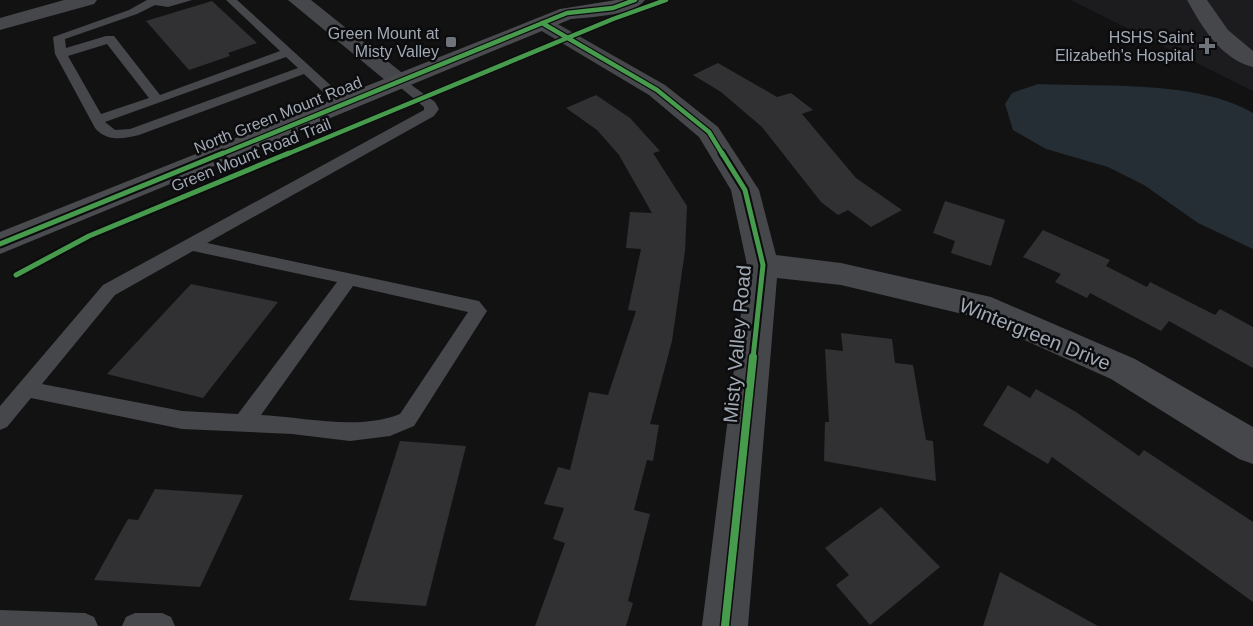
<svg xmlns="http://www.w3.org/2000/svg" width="1253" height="626" viewBox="0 0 1253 626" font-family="Arial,sans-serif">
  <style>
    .built { fill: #1c1c1e }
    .water { fill: #252e34 }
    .building { fill: #313133 }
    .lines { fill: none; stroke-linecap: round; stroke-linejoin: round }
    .lane { fill: #46474b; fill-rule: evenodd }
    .street { fill: #46474b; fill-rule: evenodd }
    .secondary { fill: #4a4b4f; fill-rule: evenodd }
    .cycleway-far2-casing { stroke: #0c0c0e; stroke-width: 7 }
    .cycleway-far1-casing { stroke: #0c0c0e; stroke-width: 9 }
    .cycleway-casing { stroke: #0c0c0e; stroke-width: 11 }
    .cycleway-far2 { stroke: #469c4c; stroke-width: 4.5 }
    .cycleway-far1 { stroke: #469c4c; stroke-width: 5 }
    .cycleway { stroke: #469c4c; stroke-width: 8 }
    .poi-dot { fill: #6f747b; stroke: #0c0c0e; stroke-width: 2 }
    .labels { text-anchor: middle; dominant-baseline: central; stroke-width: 5; stroke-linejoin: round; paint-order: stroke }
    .far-poi-label { font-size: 16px; fill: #a1a9b4; stroke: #0c0c0e; text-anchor: end }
    .far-street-label { font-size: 16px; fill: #a1a9b4; stroke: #0c0c0e }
    .street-label { font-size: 20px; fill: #a1a9b4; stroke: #0c0c0e }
  </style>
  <rect width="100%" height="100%" fill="#121212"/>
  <path class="built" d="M1071,0H1253V91Z"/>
  <path class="water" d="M1038,84C1102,87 1197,80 1253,113V249L1198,223L1144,185L1108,167L1046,149L1013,130L1005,104L1012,93Z"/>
  <path class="building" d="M212,1L257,43L228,53L230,56L189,70L146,21Z
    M718,63L777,97L791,93L813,110L802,114L856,178L902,210L871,227L848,210L838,215L821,202L762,127L721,92L693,75Z
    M596,95L630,118L660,151L653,153L687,206L685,251L672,341L650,424L659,425L653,461L647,460L634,510L650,514L628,601L633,603L626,626H535L565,543L553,539L564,508L544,504L558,467L570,470L589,392L608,395L636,311L628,310L641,249L626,248L630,212L652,213L619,155L597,130L566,108Z
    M945,201L1005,220L991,266L951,253L955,241L933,233Z
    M1043,230L1110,260L1106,266L1147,287L1150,282L1215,315L1220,309L1253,327V368L1169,321L1161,331L1090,293L1087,298L1055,282L1061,274L1023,257Z
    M191,284L278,302L203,398L107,374Z
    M841,333L892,339L895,363L913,365L926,440L933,441L936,481L824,461L825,422H829L825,349L843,351Z
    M1008,385L1030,398L1036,389L1076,412L1139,456L1144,450L1253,522V602L1052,457L1048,464L983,425Z
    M400,441L466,446L426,606L349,600Z
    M155,489L243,495L200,587L94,580L128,519L138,520Z
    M881,507L940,567L870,625L836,585L849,575L825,548Z
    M1000,572L1098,626H983Z"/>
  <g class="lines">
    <path class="lane" d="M147,0H192L168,7L155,5L137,14L65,39L66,48L106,36H114L160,95L280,51L226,0H237L350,103L348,106H338L304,74L139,135C123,139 107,142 95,128L55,54L53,37L129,10ZM107,44L149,98L101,114L68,56ZM286,57L298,68L130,129L115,130L105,122Z
      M399,76L435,102L439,109L434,116L207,243L479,301L487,311L414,426L390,436L350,441L292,434L182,429L31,398L7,427L0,430V406L103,285L424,110V107L395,83L393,80ZM193,251L337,282L238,414L182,411L42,384L115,295ZM353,286L468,312L400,414C356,431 306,417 261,415Z
      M0,610L85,613L94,617L98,626H0Z
      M135,613H162L171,617L175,626H122L126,617Z"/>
    <path class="street" d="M64,0H97L94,4L0,30V18Z
      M288,0H311L411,80L407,85L399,87L391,85Z
      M1187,0H1207L1228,30L1253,51V67C1221,59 1202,27 1187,0Z
      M542,17L549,19L665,85L718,127L759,190L776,255L841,263L991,297L1135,359L1253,427V464L1239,459L1111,379L971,316L841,285L777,278L748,626H702L747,265L731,190L699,137L649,95L535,27L532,23L535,19Z"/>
    <path class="secondary" d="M616,0H645C634,16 589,17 571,19L0,254V232L560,9Z"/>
    <g class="cycleway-far2-casing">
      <path id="cycleway-far2" d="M542,23L657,90L709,132L723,155
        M219,155L567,13L613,8L635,0
        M285,155L613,19L666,0"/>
    </g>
    <g class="cycleway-far1-casing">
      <path id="cycleway-far1" d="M722,153L745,190L763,265L753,358
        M0,244L223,153
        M16,275L89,236L289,153"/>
    </g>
    <g class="cycleway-casing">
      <path id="cycleway" d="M725,626L753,357"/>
    </g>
    <use href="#cycleway-far2" class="cycleway-far2"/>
    <use href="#cycleway-far1" class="cycleway-far1"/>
    <use href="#cycleway" class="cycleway"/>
  </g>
  <g class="poi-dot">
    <rect x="445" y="36" width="12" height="12" rx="3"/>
    <path d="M1204 37h6v6h6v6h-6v6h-6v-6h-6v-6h6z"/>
  </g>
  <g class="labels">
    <g class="far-poi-label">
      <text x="439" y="33">Green Mount at<tspan x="439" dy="18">Misty Valley</tspan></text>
      <text x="1194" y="37">HSHS Saint<tspan x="1194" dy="18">Elizabeth's Hospital</tspan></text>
    </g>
    <g class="far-street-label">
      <text transform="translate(278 115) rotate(-22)">North Green Mount Road</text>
      <text transform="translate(251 155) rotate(-22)">Green Mount Road Trail</text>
    </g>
    <g class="street-label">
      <text transform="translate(1035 334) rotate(22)">Wintergreen Drive</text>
      <text transform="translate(737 344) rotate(-85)">Misty Valley Road</text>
    </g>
  </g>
</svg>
